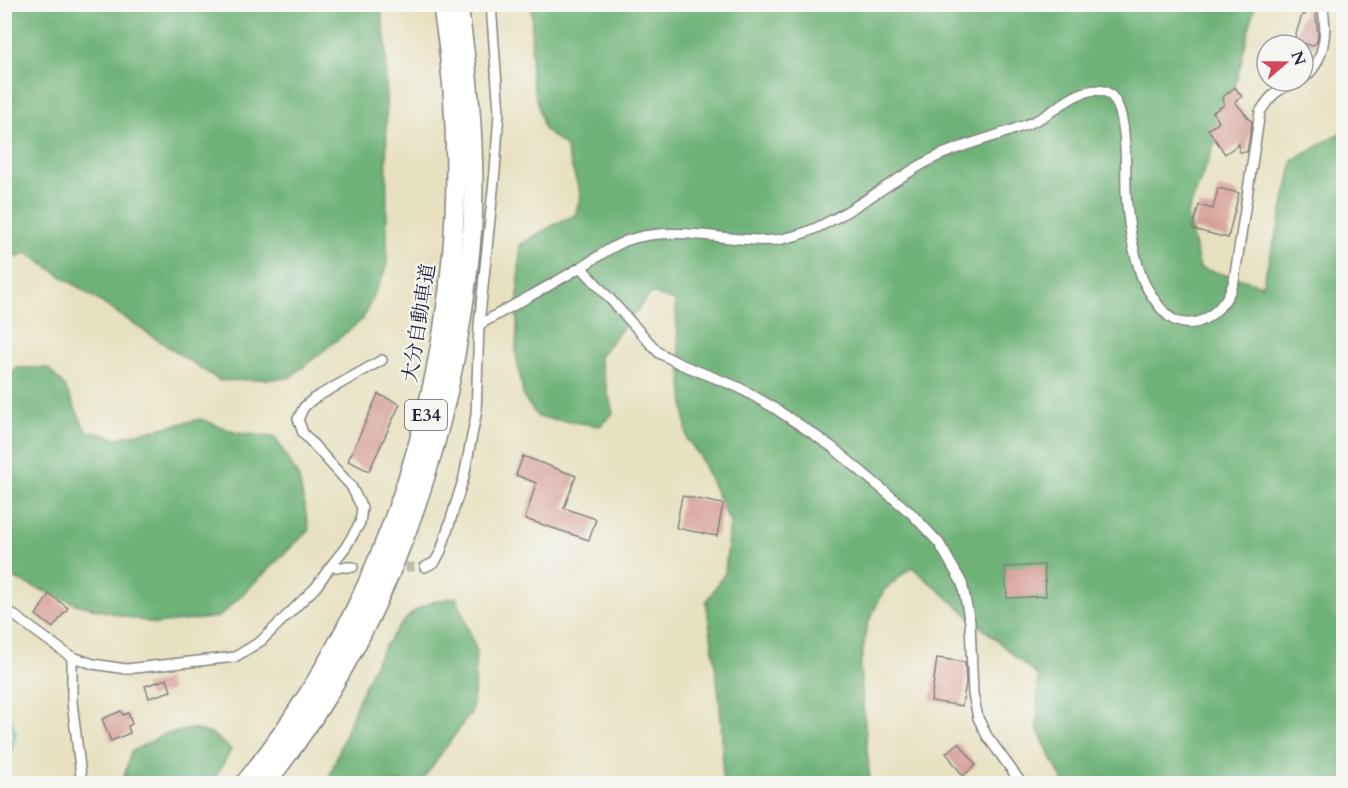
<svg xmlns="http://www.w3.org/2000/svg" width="1348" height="788" viewBox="0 0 1348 788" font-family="Cardo,'Noto Serif JP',serif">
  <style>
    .forest { fill: #6eb278; stroke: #486a5a; stroke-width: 1.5 }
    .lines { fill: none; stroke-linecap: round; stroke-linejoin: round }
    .stream { stroke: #49b8c0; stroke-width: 3 }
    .building { fill: #d69f97 }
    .minor-tunnel { stroke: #c0bba5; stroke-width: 9; stroke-dasharray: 9 4.5; stroke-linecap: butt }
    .minor-casing { stroke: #84827e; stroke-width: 12 }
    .motorway-casing { stroke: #84827e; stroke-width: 21 }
    .minor { stroke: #fff; stroke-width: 9 }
    .motorway { stroke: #fff; stroke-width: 18 }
    .labels { text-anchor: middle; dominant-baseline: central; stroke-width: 4.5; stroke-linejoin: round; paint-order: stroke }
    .shield { fill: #f6f6f2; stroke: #626272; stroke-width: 1.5 }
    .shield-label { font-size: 18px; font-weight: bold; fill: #22223b }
    .street-label { font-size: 20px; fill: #22223b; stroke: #f6f6f2 }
  </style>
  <rect width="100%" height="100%" fill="#f6f6f2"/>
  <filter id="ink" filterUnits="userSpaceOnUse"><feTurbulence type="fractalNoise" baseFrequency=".0167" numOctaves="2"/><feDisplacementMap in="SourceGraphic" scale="12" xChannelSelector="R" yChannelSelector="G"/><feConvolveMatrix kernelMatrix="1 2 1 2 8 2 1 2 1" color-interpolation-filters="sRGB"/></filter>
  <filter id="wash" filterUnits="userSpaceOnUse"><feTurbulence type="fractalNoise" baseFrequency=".008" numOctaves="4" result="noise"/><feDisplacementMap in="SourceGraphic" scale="24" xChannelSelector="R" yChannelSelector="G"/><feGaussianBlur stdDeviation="1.35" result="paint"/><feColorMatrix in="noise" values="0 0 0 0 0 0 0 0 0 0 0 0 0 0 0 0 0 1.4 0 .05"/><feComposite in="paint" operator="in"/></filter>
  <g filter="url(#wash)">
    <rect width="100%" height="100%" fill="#e7e1c0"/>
    <path class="forest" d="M4,5H380L386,44L387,266L363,319L289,378L220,381L27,253L5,261Z
      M532,5H1255L1232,99L1187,215L1200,268L1262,285L1278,229L1293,161L1342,132L1343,127V783H1064L1037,729L1038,676L912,567L884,590L867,626L860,668L870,783H722C725,722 715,662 706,602L725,573L730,523L699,455L687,439L675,301L651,293L599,357L613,413L600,426L538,417L524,398L516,354L520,245L550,227L575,215L581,195L565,146L544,129L531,77Z
      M17,368H48L65,387L86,431L117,438L201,419L237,433L275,437L299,478L309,530L219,617L156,624L76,604L5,575V377Z
      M456,597L476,649L475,682L472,711L420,783H325L330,775C349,726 375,636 421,607C432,601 444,599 456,597Z
      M192,729L212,734L231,750L212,783H122L131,752L165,734Z"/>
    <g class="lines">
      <path class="stream" d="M4,708L15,732L4,780"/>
    </g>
    <g id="blocks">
      <path class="building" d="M1305,4H1315L1318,34L1317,42L1312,46L1294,40L1302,15H1305Z
        M1235,87L1242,97L1235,102L1252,122L1247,152H1239V144L1225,154L1208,129L1219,122L1213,112L1224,105L1223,97Z
        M1218,188L1239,193L1228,238L1192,229L1199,205L1213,209Z
        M378,394L400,404L369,471L348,461Z
        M523,456L576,476L564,508L596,519L589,540L525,519L536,483L516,475Z
        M682,496L723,504L717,536L676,528Z
        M1044,565L1046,596L1007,598L1005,567Z
        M49,594L68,608L53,628L36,615Z
        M937,658L965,662L966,683L962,706L931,701Z
        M167,679L171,691L149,698L145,686Z
        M121,711L123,715L128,713L132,724L128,726L130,733L111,741L102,719Z
        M959,743L976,765L963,776L946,753Z"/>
    </g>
  </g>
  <g filter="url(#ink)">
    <use href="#blocks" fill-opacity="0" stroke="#84827e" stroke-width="1.5"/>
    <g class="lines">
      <path class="minor-tunnel" d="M392,567H425"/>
      <g class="minor-casing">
        <path id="minor" d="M1303,79C1325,62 1328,30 1322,4
          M581,267L659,353L680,364L738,387L771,406L803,427L832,447L912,514L939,543L962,583L970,622L973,694L978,718L987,736L1022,784
          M479,325C513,305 548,287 581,267C599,257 615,243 635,238C669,229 706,236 741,239C755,240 769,242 782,239C797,236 816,229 830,221C864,203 895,179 930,160C964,142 1005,136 1039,119C1058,109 1080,86 1103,91C1133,98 1123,181 1127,205C1129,228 1134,254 1141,275C1145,287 1162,314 1174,320C1202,333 1227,305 1234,281L1260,112C1273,92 1277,90 1299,81
          M330,567H353
          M425,567L435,562L441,551L464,477L476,415L479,325L495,171L499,112L491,4
          M4,608L70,656L93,664L126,669L235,657L261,641L316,587L330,567L345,548L360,523L362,508L351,486L303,433L298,419L304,407L313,399L382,360
          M72,656V702L82,784"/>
      </g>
      <g class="motorway-casing">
        <path id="motorway" d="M244,784C419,568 487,277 442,4
          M265,784C372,651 437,484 462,316C467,282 472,247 473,213C475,143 469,73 458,4"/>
      </g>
      <use href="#minor" class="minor"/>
      <use href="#motorway" class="motorway"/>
    </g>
  </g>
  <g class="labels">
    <rect class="shield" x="405" y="400" width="42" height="30" rx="4.5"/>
    <g class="shield-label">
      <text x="426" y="415">E34</text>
    </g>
    <g class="street-label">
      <text transform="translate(419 323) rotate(-81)">大分自動車道</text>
    </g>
  </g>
  <rect width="1348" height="788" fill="none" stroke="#f6f6f2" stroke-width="24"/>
  <g transform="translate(1285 63) rotate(70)"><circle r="28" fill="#f6f6f2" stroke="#a1a1a9" stroke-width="1.5"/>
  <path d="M0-4.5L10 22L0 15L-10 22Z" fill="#d1495b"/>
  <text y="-9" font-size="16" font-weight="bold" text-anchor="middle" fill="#22223b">N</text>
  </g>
</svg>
